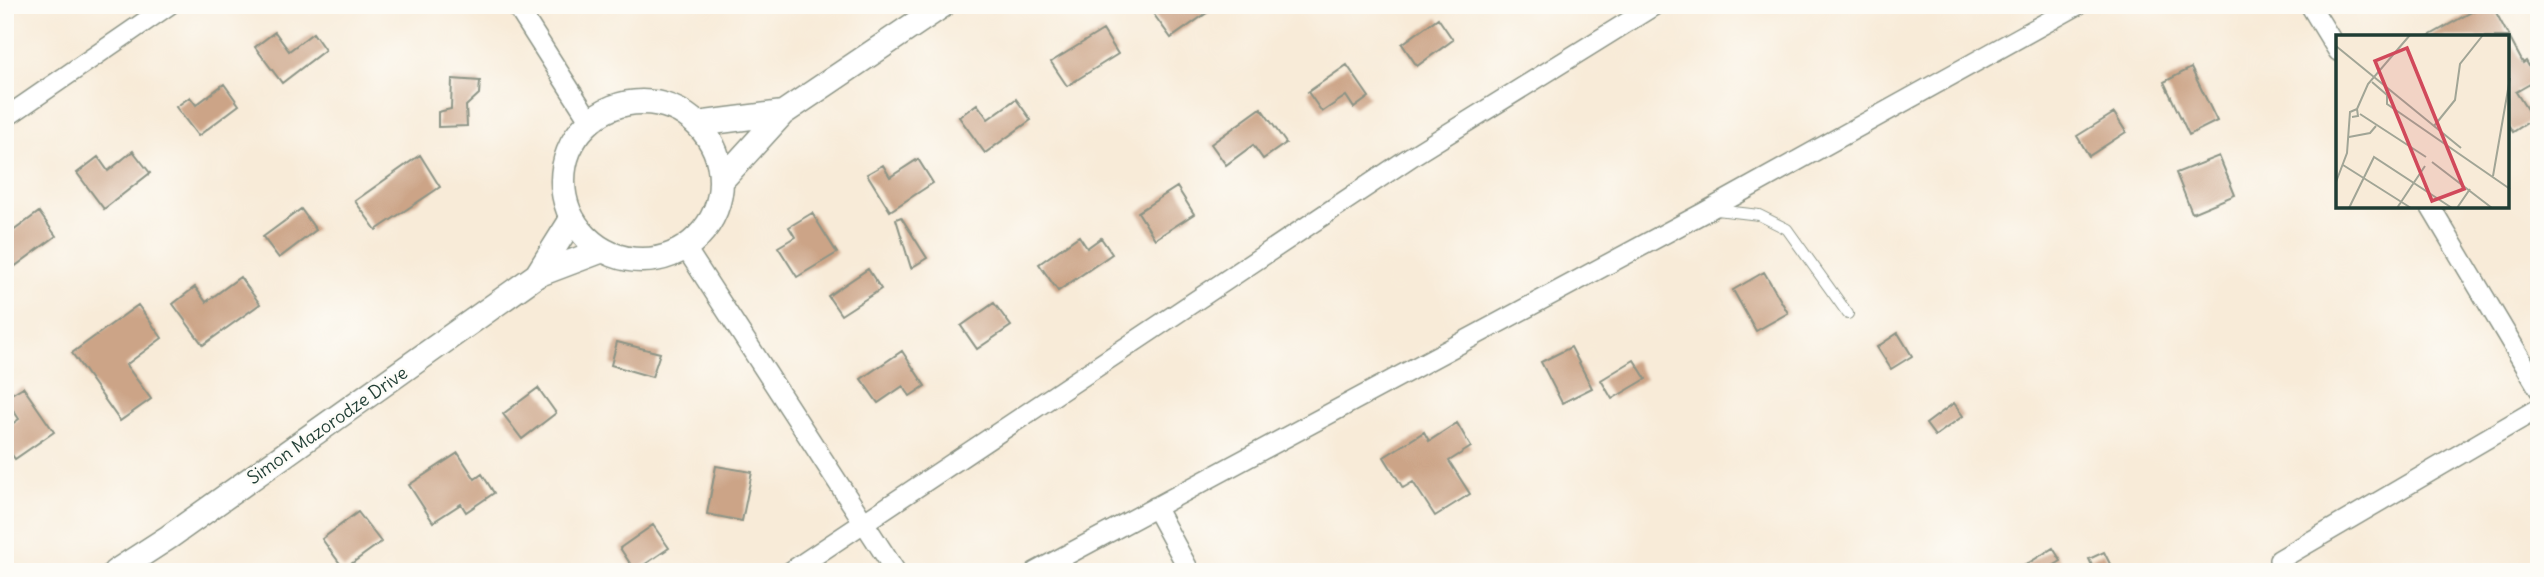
<svg xmlns="http://www.w3.org/2000/svg" width="2544" height="577" viewBox="0 0 2544 577" font-family="Delius,sans-serif">
  <style>
    .building { fill: #cca487 }
    .lines { fill: none; stroke-linecap: round; stroke-linejoin: round }
    .service-casing { stroke: #8c9486; stroke-width: 12 }
    .minor-casing { stroke: #8c9486; stroke-width: 22 }
    .tertiary-casing { stroke: #8c9486; stroke-width: 27 }
    .service { stroke: #fff; stroke-width: 10 }
    .minor { stroke: #fff; stroke-width: 19 }
    .tertiary { stroke: #fff; stroke-width: 24 }
    .labels { text-anchor: middle; dominant-baseline: central; stroke-width: 5; stroke-linejoin: round; paint-order: stroke }
    .street-label { font-size: 18px; fill: #1f3d34; stroke: #fdfcf7 }
    .inset-road { fill: none; stroke: #a1a596; stroke-width: 2 }
    .view { fill: #d1495b; fill-opacity: 0.15; stroke: #d1495b; stroke-width: 3.5 }
    .inset-edge { fill: none; stroke: #1f3d34; stroke-width: 3.5 }
  </style>
  <rect width="100%" height="100%" fill="#fdfcf7"/>
  <filter id="ink" filterUnits="userSpaceOnUse"><feTurbulence type="fractalNoise" baseFrequency=".0143" numOctaves="2"/><feDisplacementMap in="SourceGraphic" scale="14" xChannelSelector="R" yChannelSelector="G"/><feConvolveMatrix kernelMatrix="1 2 1 2 8 2 1 2 1" color-interpolation-filters="sRGB"/></filter>
  <filter id="wash" filterUnits="userSpaceOnUse"><feTurbulence type="fractalNoise" baseFrequency=".00686" numOctaves="4" result="noise"/><feDisplacementMap in="SourceGraphic" scale="28" xChannelSelector="R" yChannelSelector="G"/><feGaussianBlur stdDeviation="1.57" result="paint"/><feColorMatrix in="noise" values="0 0 0 0 0 0 0 0 0 0 0 0 0 0 0 0 0 1.4 0 .05"/><feComposite in="paint" operator="in"/></filter>
  <g filter="url(#wash)">
    <rect width="100%" height="100%" fill="#f8ebd8"/>
    <g id="blocks">
      <path class="building" d="M1147,5H1218L1171,38Z
        M2484,5H2492L2523,63L2526,61L2537,80L2516,92L2533,119L2513,132L2507,123V37H2427Z
        M1438,18L1453,40L1417,66L1402,44Z
        M1103,30L1118,54L1067,86L1051,62Z
        M275,32L289,51L313,33L325,50L282,83L255,47Z
        M1347,65L1369,97L1354,108L1346,96L1322,112L1308,92Z
        M2191,68L2217,121L2189,135L2164,82Z
        M452,79L480,81L479,94L466,106L467,126L438,127V112L451,109Z
        M224,84L239,105L198,136L176,107L190,97L196,105Z
        M1016,99L1031,120L985,153L959,117L977,104L988,119Z
        M1261,108L1286,143L1263,159L1253,145L1226,165L1211,144Z
        M2114,113L2126,132L2089,156L2077,136Z
        M133,151L150,173L104,209L77,173L98,157L108,171Z
        M420,155L440,187L376,230L355,201Z
        M2219,156L2235,195L2192,213L2176,173Z
        M918,159L933,183L890,211L867,174L883,165L890,177Z
        M1177,187L1194,214L1155,239L1138,212Z
        M301,209L316,230L279,258L263,237Z
        M39,212L56,236L14,267L5,255V237Z
        M812,213L837,253L797,277L778,247L795,237L789,227Z
        M901,217L927,258L911,268L896,219Z
        M1079,236L1087,248L1101,238L1112,254L1058,291L1039,264Z
        M868,269L881,289L841,315L828,296Z
        M1764,272L1788,313L1756,331L1733,290Z
        M240,277L260,304L203,345L173,304L195,287L206,302Z
        M994,303L1011,326L977,349L961,326Z
        M138,305L162,338L126,365L151,399L120,421L72,353Z
        M1898,333L1912,356L1891,369L1877,347Z
        M617,342L660,353L652,377L611,365Z
        M1571,347L1592,388L1562,403L1541,362Z
        M902,351L925,386L910,396L903,386L878,403L861,379Z
        M1634,360L1646,379L1612,399L1601,380Z
        M23,387L54,432L15,459L5,445V429L19,419L5,398Z
        M538,388L556,413L522,439L503,414Z
        M1954,403L1963,416L1935,436L1926,424Z
        M1457,423L1471,447L1449,461L1470,494L1435,516L1413,482L1403,488L1384,457L1424,432L1429,441Z
        M458,453L475,479L482,474L494,493L466,512L461,504L433,522L409,485Z
        M716,466L752,472L742,521L707,514Z
        M358,512L381,542L344,569L322,539Z
        M653,525L669,548L635,571L620,548Z
        M2053,548L2061,561L2043,572H2014Z
        M2104,552L2114,572H2095L2089,559Z"/>
    </g>
  </g>
  <g filter="url(#ink)">
    <use href="#blocks" fill-opacity="0" stroke="#8c9486" stroke-width="2"/>
    <g class="lines">
      <g class="service-casing">
        <path id="service" d="M1717,210L1759,215L1787,229L1848,314"/>
      </g>
      <g class="minor-casing">
        <path id="minor" d="M516,5L590,121
          M2310,5L2338,51
          M5,118L169,5
          M2430,206L2539,389
          M685,247L896,572
          M1155,507L1190,572
          M2279,560L2539,408
          M790,572L1412,156L1655,5
          M1035,572L1703,213L2078,5"/>
      </g>
      <g class="tertiary-casing">
        <path id="tertiary" d="M563 181a79 79 0 1 1 158 0a79 79 0 1 1-158 0Z
          M697,124L783,113
          M721,181L783,113L943,5
          M537,275L572,219
          M115,572L169,537L537,275L603,250"/>
      </g>
      <use href="#service" class="service"/>
      <use href="#minor" class="minor"/>
      <use href="#tertiary" class="tertiary"/>
    </g>
  </g>
  <g class="labels">
    <g class="street-label">
      <text transform="translate(327 425) rotate(-35)">Simon Mazorodze Drive</text>
    </g>
  </g>
  <g transform="translate(2336 35)">
    <rect width="173" height="173" fill="#f8ebd8"/>
    <path class="inset-road" d="M0,11L125,113M36,47L51,60V69L174,154M21,74L32,49L74,0M24,79L90,122M98,91L119,65L124,29L147,0M13,102L34,98L40,91M96,127L156,173M7,130L75,173M157,141L174,43M0,147L11,118L14,77L21,74L22,81L16,82M13,173L38,122L116,173M61,173L89,131M121,173L134,154"/>
    <path class="view" d="M71,13L128,154L96,166L39,26Z"/>
    <rect width="173" height="173" class="inset-edge"/>
  </g>
  <rect width="2544" height="577" fill="none" stroke="#fdfcf7" stroke-width="28"/>
</svg>
